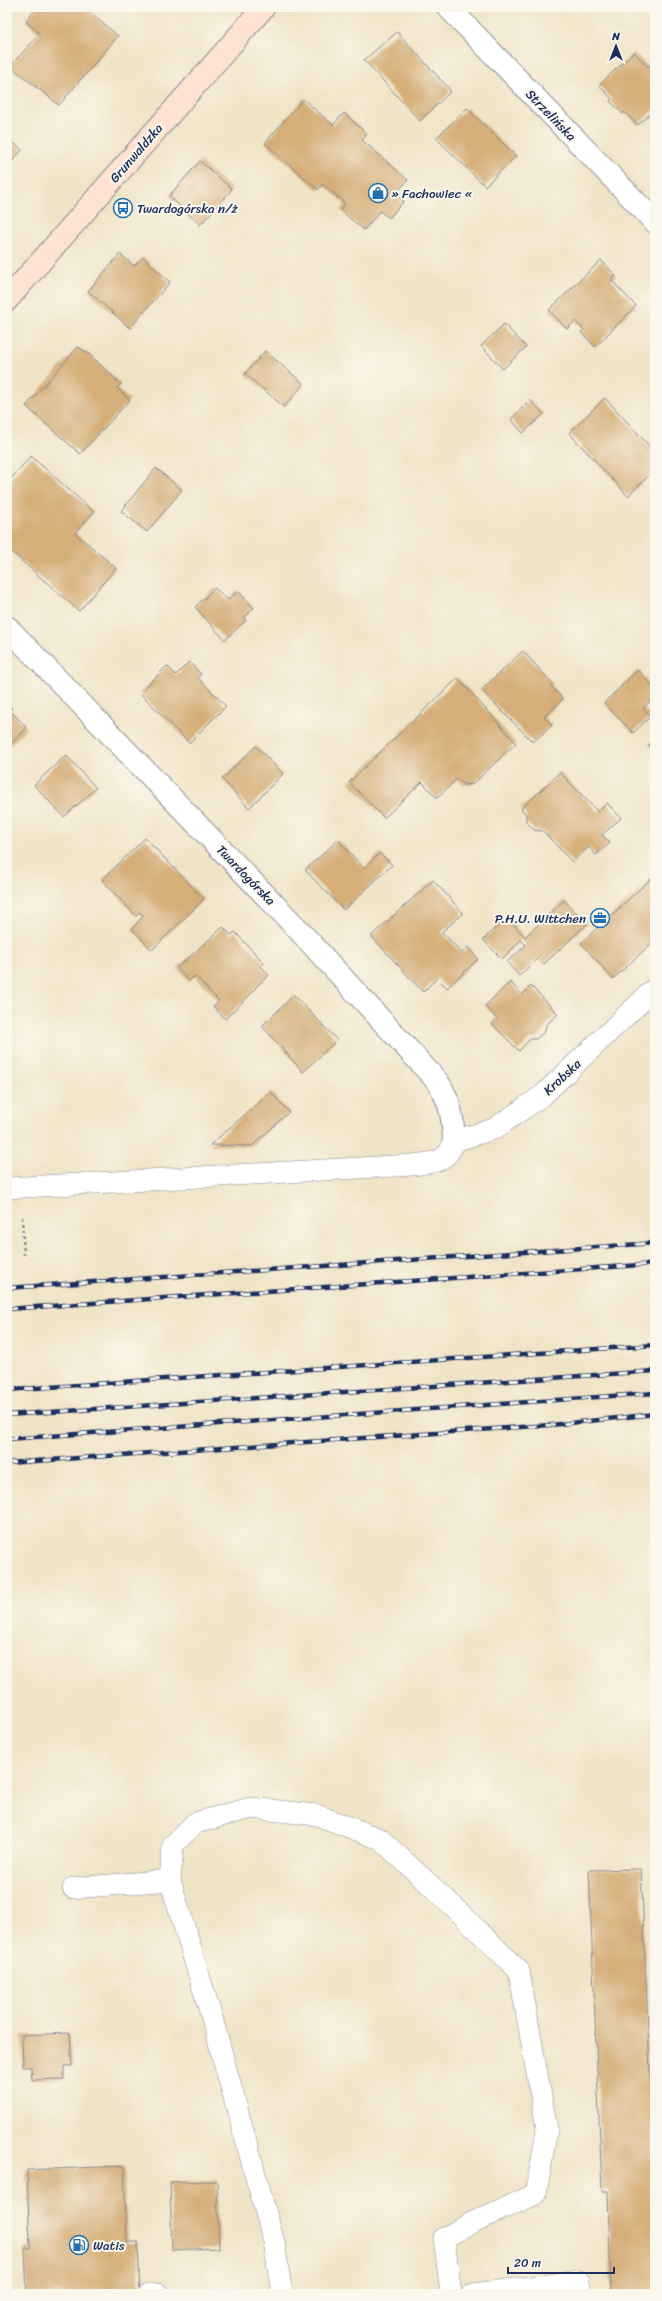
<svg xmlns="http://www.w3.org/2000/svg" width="662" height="2301" viewBox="0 0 662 2301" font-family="Sriracha,sans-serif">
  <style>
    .building { fill: #d5ae79 }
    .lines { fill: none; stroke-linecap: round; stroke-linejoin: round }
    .lane-casing { stroke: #868a92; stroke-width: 22 }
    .street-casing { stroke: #868a92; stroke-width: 24 }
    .secondary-casing { stroke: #868a92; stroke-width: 24 }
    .path { stroke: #868a92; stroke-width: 2.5; stroke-dasharray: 3 3; stroke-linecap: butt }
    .lane { stroke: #fff; stroke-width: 21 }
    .street { stroke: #fff; stroke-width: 22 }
    .secondary { stroke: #fee3d2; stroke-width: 22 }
    .rail-casing { stroke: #1b2f5e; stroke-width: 4.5 }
    .rail { stroke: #fbf7ec; stroke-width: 3; stroke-dasharray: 9; stroke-linecap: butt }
    .labels { text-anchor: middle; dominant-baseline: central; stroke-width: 4; stroke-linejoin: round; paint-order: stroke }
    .street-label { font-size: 13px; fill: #1b2f5e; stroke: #fbf7ec }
    .poi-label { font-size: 13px; fill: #1b2f5e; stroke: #fbf7ec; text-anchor: start }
  </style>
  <rect width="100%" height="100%" fill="#fbf7ec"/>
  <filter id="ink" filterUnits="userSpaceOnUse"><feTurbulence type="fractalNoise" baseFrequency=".025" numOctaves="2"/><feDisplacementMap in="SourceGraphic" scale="8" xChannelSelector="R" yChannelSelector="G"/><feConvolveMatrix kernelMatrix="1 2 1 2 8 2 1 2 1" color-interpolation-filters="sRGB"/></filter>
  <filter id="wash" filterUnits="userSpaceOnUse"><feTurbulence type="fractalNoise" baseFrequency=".012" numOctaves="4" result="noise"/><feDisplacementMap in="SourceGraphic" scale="16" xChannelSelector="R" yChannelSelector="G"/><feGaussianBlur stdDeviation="0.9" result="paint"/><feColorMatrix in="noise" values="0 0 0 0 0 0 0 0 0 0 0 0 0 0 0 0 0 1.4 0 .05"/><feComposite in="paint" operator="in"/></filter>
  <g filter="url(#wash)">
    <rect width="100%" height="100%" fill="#f0e4c7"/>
    <g id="blocks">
      <path class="building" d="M38,7H83L118,36L59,105L10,66L40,34L26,21Z
        M397,32L451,91L420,121L364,60Z
        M634,52L648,67L655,61V109L638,125L624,112L623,114L610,101L612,99L599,85Z
        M303,99L333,125L344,113L367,134L362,140L408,180L396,193L404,201L389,218L380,211L364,230L340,210L345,204L323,184L318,190L265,143Z
        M467,108L516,156L485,186L436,138Z
        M7,137L22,150L7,167Z
        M200,161L232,189L200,225L169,196Z
        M120,254L134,266L143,257L170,282L130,328L88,291Z
        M601,260L616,276L611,280L636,306L595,347L581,332L584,330L575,321L567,329L549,310Z
        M504,324L526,347L503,369L481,346Z
        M78,347L90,355L121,384L117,388L130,400L80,454L26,406Z
        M265,351L304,384L284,407L245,374Z
        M605,398L655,452V470L628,496L569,433Z
        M530,400L544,414L523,433L511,419Z
        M31,456L94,512L75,533L116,568L79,611L7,548V483Z
        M156,468L182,490L147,532L121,511Z
        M215,588L228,600L238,591L254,608L244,618L246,620L225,640L195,607Z
        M523,651L553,684L551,686L563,699L544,717L552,725L533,742L481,690Z
        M189,662L201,674L198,678L226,706L189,743L140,693L167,666L176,675Z
        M638,670L655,689V697L643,708L651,716L633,733L604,703Z
        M458,678L516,743L473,784L465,785L457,779L437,798L422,782L384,818L349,782Z
        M7,706L9,708L10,706L12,708L10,710L27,728L7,748Z
        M655,738V751L649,745Z
        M256,746L283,774L249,808L222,779Z
        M66,755L96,788L64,817L34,785Z
        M560,772L598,812L607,803L621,818L602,835L610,843L596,855L589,847L572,862L543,831L534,830L526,822V814L521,809Z
        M145,838L204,899L152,950L132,929L143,916L140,912L136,916L102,880Z
        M338,840L364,868L380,853L392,865L344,910L305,870Z
        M654,876L655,940L613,979L581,943Z
        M433,880L463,913L442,932L462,953L468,947L478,959L447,988L437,978L423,992L371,936Z
        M564,900L587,924L544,964L538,958L519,976L507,962L526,945L521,940L502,959L483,940L507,917L525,937Z
        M223,927L231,935L235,932L264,963L261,966L269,975L255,988L256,989L225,1019L213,1006L219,1001L195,976L189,981L177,968Z
        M510,982L522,995L531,986L558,1014L546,1025L545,1031L536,1039H530L519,1051L492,1024L497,1019L485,1006Z
        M294,995L337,1040L303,1072L262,1026Z
        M271,1092L289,1112L252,1146L210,1145Z
        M641,1869L655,2185V2294H611L608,2191H602L589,1870Z
        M70,2033L72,2066H64V2079L32,2080L31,2067H23L22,2035Z
        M124,2166L127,2242H138L140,2294H27L25,2248H30L27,2170Z
        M217,2181L219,2248L172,2250L170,2182Z"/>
    </g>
  </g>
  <g filter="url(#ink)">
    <use href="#blocks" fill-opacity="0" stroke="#868a92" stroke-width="1"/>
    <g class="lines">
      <g class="lane-casing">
        <path id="lane" d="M7,1188L412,1165C433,1162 447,1164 454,1141L494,1129L543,1095L655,988
          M73,1888L170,1880
          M149,2294H158
          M282,2294L274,2242L212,2018L170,1880L173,1845L195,1823L251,1808L317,1815L380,1839L453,1906L519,1971L547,2130L536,2194L473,2222L444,2238L451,2294
          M473,2294L579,2281L581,2294"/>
      </g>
      <g class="street-casing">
        <path id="street" d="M448,7L655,222
          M7,627L295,926L438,1082C451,1102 453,1119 454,1141"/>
      </g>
      <g class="secondary-casing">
        <path id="secondary" d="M7,300L264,7"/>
      </g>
      <path class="path" d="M22,1217L24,1255"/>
      <use href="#lane" class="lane"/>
      <use href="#street" class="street"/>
      <use href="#secondary" class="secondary"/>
      <g class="rail-casing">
        <path id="rail" d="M7,1288L655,1243
          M7,1309L655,1264
          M7,1390L655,1345
          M7,1415L655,1371
          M7,1439L655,1393
          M7,1463L551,1425L655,1414"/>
      </g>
      <use href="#rail" class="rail"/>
    </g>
  </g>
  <defs>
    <g id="shop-ring" transform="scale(1)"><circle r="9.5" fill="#fbf7ec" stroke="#1f6fb2" stroke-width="1.5"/><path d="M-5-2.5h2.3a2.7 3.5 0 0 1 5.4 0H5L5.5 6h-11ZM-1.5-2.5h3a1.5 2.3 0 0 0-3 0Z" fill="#1f6fb2"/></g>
    <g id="bus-ring" transform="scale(1)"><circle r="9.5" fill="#fbf7ec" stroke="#1f6fb2" stroke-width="1.5"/><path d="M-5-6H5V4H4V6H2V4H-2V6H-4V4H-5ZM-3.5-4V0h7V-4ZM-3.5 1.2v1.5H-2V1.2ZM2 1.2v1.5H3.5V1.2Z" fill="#1f6fb2"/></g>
    <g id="office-ring" transform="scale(1)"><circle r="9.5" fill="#fbf7ec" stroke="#1f6fb2" stroke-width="1.5"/><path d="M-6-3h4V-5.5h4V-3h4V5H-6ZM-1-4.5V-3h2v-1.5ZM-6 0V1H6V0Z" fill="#1f6fb2"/></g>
    <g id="fuel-ring" transform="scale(1)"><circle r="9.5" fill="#fbf7ec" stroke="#1f6fb2" stroke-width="1.5"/><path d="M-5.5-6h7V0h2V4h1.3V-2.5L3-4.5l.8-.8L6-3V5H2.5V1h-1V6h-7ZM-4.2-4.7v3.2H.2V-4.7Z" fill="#1f6fb2"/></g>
  </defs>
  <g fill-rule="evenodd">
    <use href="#shop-ring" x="378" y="193"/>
    <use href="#bus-ring" x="123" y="208"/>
    <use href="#office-ring" x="600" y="918"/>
    <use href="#fuel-ring" x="79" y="2245"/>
  </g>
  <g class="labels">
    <g class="street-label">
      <text transform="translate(551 115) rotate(46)">Strzelińska</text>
      <text transform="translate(136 153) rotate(-49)">Grunwaldzka</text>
      <text transform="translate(246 875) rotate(46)">Twardogórska</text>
      <text transform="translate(562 1077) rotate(-43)">Krobska</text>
    </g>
    <g class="poi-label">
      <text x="392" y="193">» Fachowiec «</text>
      <text x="137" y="208">Twardogórska n/ż</text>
      <text x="586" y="918" text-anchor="end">P.H.U. Wittchen</text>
      <text x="93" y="2245">Watis</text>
    </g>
  </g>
  <rect width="662" height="2301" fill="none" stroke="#fbf7ec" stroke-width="24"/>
  <g transform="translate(616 46)" stroke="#fbf7ec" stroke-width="3" paint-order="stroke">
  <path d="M0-3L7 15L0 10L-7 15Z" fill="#1b2f5e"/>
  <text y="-6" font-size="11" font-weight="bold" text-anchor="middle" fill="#1b2f5e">N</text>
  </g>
  <path d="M508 2267v6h106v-6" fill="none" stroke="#1b2f5e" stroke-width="2"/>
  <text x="514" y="2267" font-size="12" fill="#1b2f5e" stroke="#fbf7ec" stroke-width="3" paint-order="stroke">20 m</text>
</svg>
